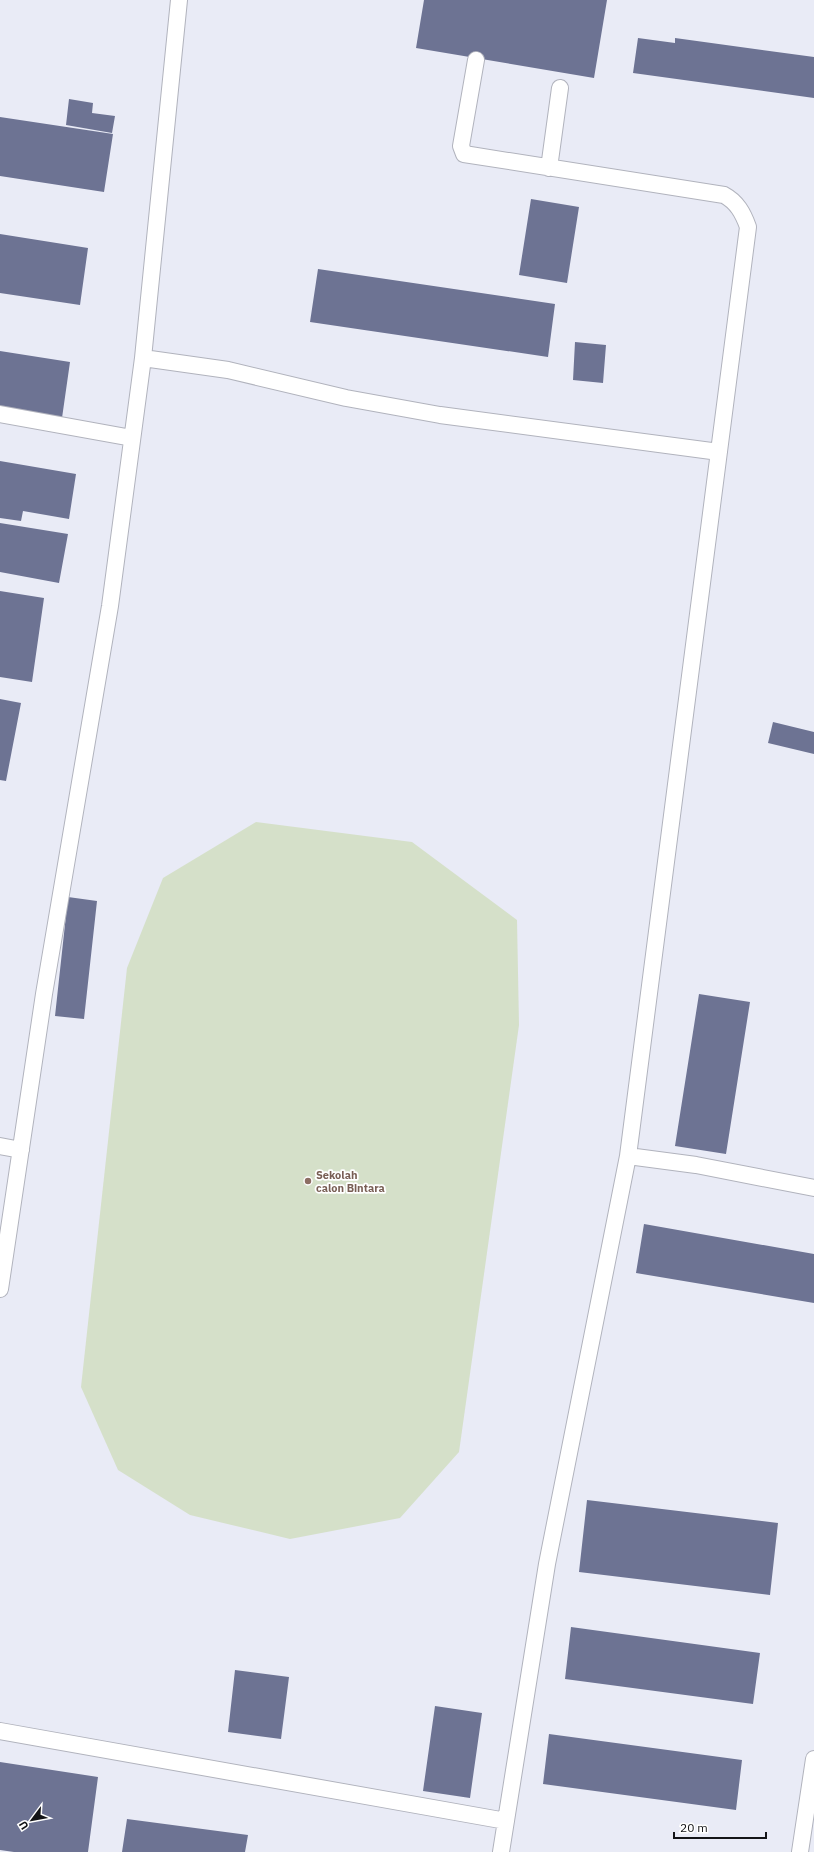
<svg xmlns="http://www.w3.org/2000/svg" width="814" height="1852" viewBox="0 0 814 1852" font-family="'IBM Plex Sans',sans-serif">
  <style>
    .green { fill: #d5e0c9 }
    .building { fill: #6d7393 }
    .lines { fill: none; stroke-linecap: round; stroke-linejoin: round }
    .service-casing { stroke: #b1b3bd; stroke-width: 18 }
    .service { stroke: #fff; stroke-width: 16 }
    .education-dot { fill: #8d6e63; stroke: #fff; stroke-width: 1.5 }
    .labels { text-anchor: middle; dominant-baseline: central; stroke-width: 3.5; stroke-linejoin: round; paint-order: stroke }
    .education-label { font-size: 11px; font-weight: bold; fill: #785e54; stroke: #fff; text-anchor: start }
  </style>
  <rect width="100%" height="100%" fill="#e9ebf6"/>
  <path class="green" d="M256,822L412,842L517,920L519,1025L459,1452L400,1518L290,1539L190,1515L118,1470L81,1387L127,968L163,878Z"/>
  <path class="building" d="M424,0H607L594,78L416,48Z
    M638,38L675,43V38L814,57V98L633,73Z
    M69,99L93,103L92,113L115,116L112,133L66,125Z
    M0,117L113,134L104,192L0,176Z
    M531,199L579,207L567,283L519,275Z
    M0,234L88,248L80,305L0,293Z
    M318,269L555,304L548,357L310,322Z
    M575,342L606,345L603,383L573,380Z
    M0,351L70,362L62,418L0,408Z
    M0,461L76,474L69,519L23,511L21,521L0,518Z
    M0,523L68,534L59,583L0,572Z
    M0,591L44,598L32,682L0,677Z
    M0,699L21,703L6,781L0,780Z
    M773,722L814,732V754L768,743Z
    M68,897L97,901L84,1019L55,1016Z
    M699,994L750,1002L726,1154L675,1146Z
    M644,1224L814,1254V1303L636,1273Z
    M587,1500L778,1523L770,1595L579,1572Z
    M571,1627L760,1653L753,1704L565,1679Z
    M235,1670L289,1677L281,1739L228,1732Z
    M435,1706L482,1713L470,1798L423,1791Z
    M549,1734L742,1760L736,1810L543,1784Z
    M0,1762L98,1777L88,1852H14L0,1850Z
    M127,1819L248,1835L245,1852H122Z"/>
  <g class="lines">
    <g class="service-casing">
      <path id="service" d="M476,60L461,146L464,154L724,195C737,202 743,213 748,227L628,1156
        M549,168L560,88
        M143,358L179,0
        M0,414L132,438
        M0,1146L21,1150
        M0,1289L44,994L110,606L143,358L228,370L346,398L440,415L719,452
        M0,1731L506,1821
        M501,1852L547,1564L628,1156L696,1165L814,1188
        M800,1852L814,1759"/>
    </g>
    <use href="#service" class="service"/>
  </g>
  <circle class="education-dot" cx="308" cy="1181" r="4"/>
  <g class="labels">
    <g class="education-label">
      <text x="316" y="1175">Sekolah<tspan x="316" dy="13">calon Bintara</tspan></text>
    </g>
  </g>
  <g transform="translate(32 1820) rotate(238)" stroke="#ffffff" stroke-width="3" paint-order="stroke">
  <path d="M0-3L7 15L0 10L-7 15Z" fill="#131417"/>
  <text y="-6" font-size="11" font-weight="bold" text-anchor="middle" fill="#131417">U</text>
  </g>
  <path d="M674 1832v6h92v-6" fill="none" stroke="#131417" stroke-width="2"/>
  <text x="680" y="1832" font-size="12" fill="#131417" stroke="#ffffff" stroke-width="3" paint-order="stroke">20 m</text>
</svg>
